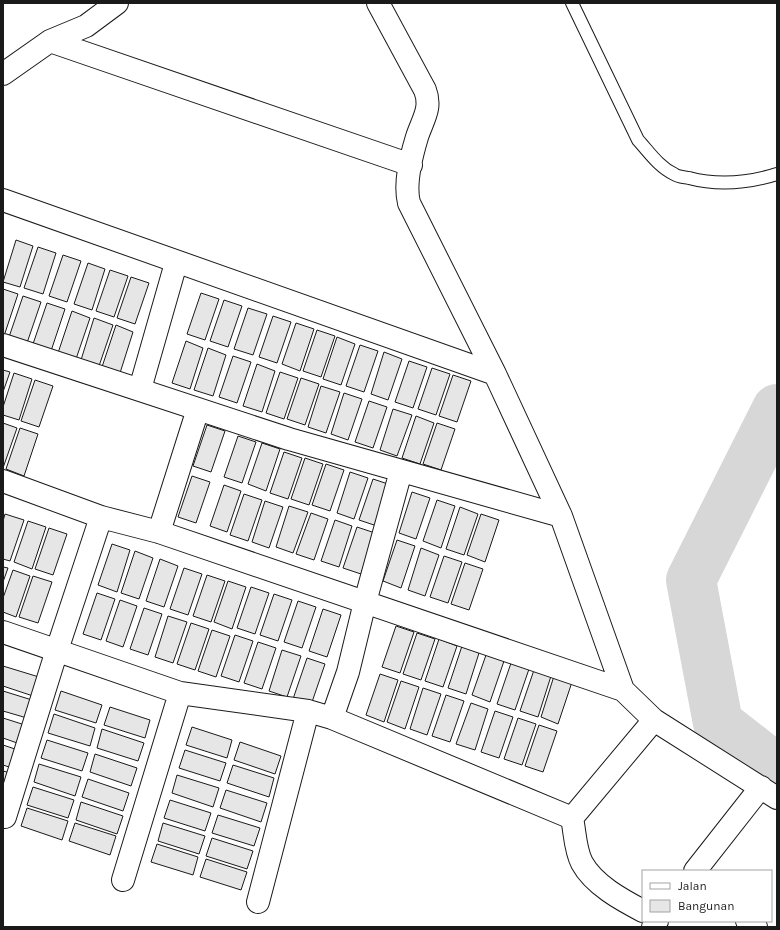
<svg xmlns="http://www.w3.org/2000/svg" width="780" height="930" viewBox="0 0 780 930" font-family="Karla,sans-serif">
  <style>
    .lines { fill: none; stroke-linecap: round; stroke-linejoin: round }
    .river { stroke: #d7d7d7; stroke-width: 50 }
    .building { fill: #e6e6e6; stroke: #1a1a1a }
    .lane-casing { stroke: #1a1a1a; stroke-width: 14 }
    .street-casing { stroke: #1a1a1a; stroke-width: 24 }
    .lane { stroke: #fff; stroke-width: 12 }
    .street { stroke: #fff; stroke-width: 22 }
  </style>
  <rect width="100%" height="100%" fill="#fff"/>
  <g class="lines">
    <path class="river" d="M777,409L691,580L718,723L777,769"/>
  </g>
  <path class="building" d="M16,240L33,246L20,287L3,282Z
    M38,247L56,253L43,294L24,288Z
    M63,255L81,261L67,302L49,296Z
    M88,263L105,269L92,310L74,304Z
    M110,270L128,276L114,317L96,311Z
    M131,277L149,283L135,324L117,318Z
    M3,289L18,294L4,336H3Z
    M201,293L219,299L205,340L187,334Z
    M23,296L41,302L27,343L9,337Z
    M224,300L242,306L228,347L210,341Z
    M47,303L65,309L51,351L33,344Z
    M248,308L267,314L253,355L234,349Z
    M72,311L90,318L76,359L58,353Z
    M273,316L291,322L277,363L259,357Z
    M94,318L113,325L99,366L81,360Z
    M296,323L314,329L300,371L282,364Z
    M116,325L133,332L120,373L102,367Z
    M317,330L335,336L321,377L303,371Z
    M337,337L355,344L341,385L323,379Z
    M186,341L203,348L190,389L172,383Z
    M360,345L378,351L364,392L346,386Z
    M208,348L226,355L213,396L194,390Z
    M384,352L402,359L388,400L371,394Z
    M233,356L251,362L237,403L219,397Z
    M409,361L427,367L413,408L395,402Z
    M257,364L275,371L262,412L243,406Z
    M432,368L450,374L436,415L418,409Z
    M3,370L10,372L3,392Z
    M280,372L298,378L284,419L266,413Z
    M14,373L32,379L19,420L3,415V407Z
    M453,375L471,381L457,422L439,416Z
    M301,378L319,384L305,425L287,419Z
    M35,380L53,386L39,427L21,421Z
    M321,386L340,392L326,433L308,427Z
    M344,393L362,399L348,440L331,434Z
    M369,401L387,407L373,448L355,442Z
    M393,409L412,415L397,456L380,450Z
    M416,416L434,423L420,464L402,458Z
    M3,423L17,428L3,468Z
    M437,423L455,429L441,470L423,464Z
    M207,425L225,431L211,472L193,466Z
    M20,428L38,434L24,476L6,469Z
    M238,436L256,442L242,483L224,477Z
    M262,443L280,449L266,491L248,484Z
    M284,452L302,458L288,499L270,493Z
    M305,458L323,464L309,505L291,499Z
    M326,464L344,470L330,511L312,505Z
    M350,472L368,478L354,519L337,513Z
    M192,476L210,482L196,523L178,517Z
    M373,479L391,485L377,526L359,520Z
    M224,485L241,491L227,532L210,526Z
    M412,492L430,498L416,539L399,533Z
    M244,494L262,500L248,541L230,535Z
    M437,500L455,506L441,548L423,541Z
    M265,501L283,507L269,548L252,542Z
    M289,506L308,512L293,553L276,547Z
    M460,507L478,514L464,555L446,549Z
    M311,513L328,519L314,560L296,554Z
    M5,514L24,520L10,561L3,559V521Z
    M481,514L499,520L485,562L467,555Z
    M335,520L352,526L339,567L321,561Z
    M28,521L46,527L32,569L14,562Z
    M357,527L375,533L361,574L343,568Z
    M49,528L67,534L53,575L35,569Z
    M397,540L415,546L401,588L383,581Z
    M112,544L130,550L117,592L98,585Z
    M421,548L439,555L425,596L408,590Z
    M135,551L153,558L139,599L121,593Z
    M444,556L462,562L448,603L430,597Z
    M160,559L178,566L164,607L146,601Z
    M465,563L483,569L469,610L451,604Z
    M3,567L8,568L3,582Z
    M184,568L202,574L188,615L170,609Z
    M13,570L30,576L16,617L3,612V598Z
    M207,575L225,581L211,622L193,616Z
    M33,576L52,582L38,623L19,617Z
    M228,581L246,587L232,629L214,622Z
    M251,587L269,593L255,634L237,628Z
    M97,593L115,599L101,640L83,634Z
    M274,594L292,600L278,641L260,635Z
    M120,600L137,606L123,647L106,641Z
    M298,601L316,607L302,648L284,642Z
    M144,608L162,614L148,655L130,649Z
    M323,609L341,615L327,657L309,651Z
    M168,616L187,622L173,663L155,657Z
    M191,623L209,629L195,670L177,664Z
    M396,626L414,632L400,673L382,667Z
    M212,630L230,636L216,677L198,671Z
    M417,633L435,639L421,680L403,674Z
    M235,635L253,641L239,682L221,676Z
    M439,639L457,646L443,687L425,681Z
    M258,642L276,648L262,689L244,683Z
    M462,646L479,653L466,694L448,688Z
    M282,650L301,656L287,697L269,691Z
    M486,655L504,661L490,702L472,695Z
    M307,658L325,664L311,705L293,699Z
    M511,663L529,669L515,710L497,704Z
    M3,666L39,677L33,696L3,686Z
    M534,670L551,676L538,717L520,711Z
    M380,674L398,680L384,722L366,715Z
    M554,676L572,682L558,724L541,717Z
    M401,681L419,687L405,729L387,722Z
    M423,688L441,694L427,735L410,729Z
    M3,691L32,700L27,718L3,711Z
    M61,691L102,705L96,723L55,710Z
    M446,695L464,701L450,742L432,736Z
    M471,703L488,709L475,750L456,744Z
    M110,707L150,720L145,738L104,725Z
    M495,711L513,717L499,758L481,752Z
    M54,714L95,728L90,746L48,733Z
    M3,718L25,725L20,744L3,738Z
    M518,718L536,724L522,765L504,759Z
    M539,725L557,731L543,772L525,766Z
    M192,727L232,740L227,758L186,745Z
    M102,729L144,743L138,761L97,748Z
    M47,740L88,753L82,771L41,758Z
    M240,742L281,756L275,774L234,760Z
    M3,745L18,750L12,768L3,765Z
    M185,750L226,763L220,781L179,768Z
    M95,754L137,768L131,786L90,772Z
    M39,764L81,777L75,796L34,782Z
    M233,765L274,778L269,797L227,783Z
    M3,771L11,773L3,791Z
    M177,775L219,788L213,807L172,793Z
    M88,779L129,793L123,811L82,797Z
    M33,787L74,800L68,818L27,805Z
    M226,790L267,803L261,822L220,808Z
    M170,800L211,813L205,831L164,818Z
    M81,802L123,816L117,834L76,820Z
    M27,808L68,821L62,840L21,826Z
    M218,815L260,828L254,846L212,833Z
    M75,823L116,836L110,855L69,841Z
    M163,823L205,836L199,854L158,841Z
    M212,838L253,851L247,869L206,856Z
    M157,844L198,857L193,875L151,862Z
    M206,859L247,872L241,890L200,877Z"/>
  <g class="lines">
    <g class="lane-casing">
      <path id="lane" d="M572,3L638,140C649,152 659,167 674,174C678,177 684,177 689,178C719,186 748,183 777,174"/>
    </g>
    <g class="street-casing">
      <path id="street" d="M378,3L425,90C432,108 423,119 417,137C411,157 404,183 409,203L495,374L561,516L623,690L654,720L777,798
        M50,41L411,165
        M3,74L50,41L86,26L117,3
        M3,200L495,374
        M3,345L289,439L561,516
        M140,389L176,263
        M3,481L101,517L159,532L623,690
        M159,532L198,409
        M3,632L180,693L308,711L332,718L572,818L654,720
        M332,718L348,672L365,602L401,471
        M5,817L57,650L101,517
        M572,818C575,832 575,850 582,863C594,885 622,900 643,911
        M695,871L761,787
        M123,880L180,693
        M258,902L308,711
        M747,921L756,927
        M653,927L657,921"/>
    </g>
    <use href="#lane" class="lane"/>
    <use href="#street" class="street"/>
  </g>
  <rect width="780" height="930" fill="none" stroke="#1a1a1a" stroke-width="8"/>
  <rect x="642" y="870" width="130" height="52" fill="#ffffff" stroke="#a3a3a3"/>
  <rect x="650" y="883" width="20" height="6" fill="#ffffff" stroke="#a3a3a3"/>
  <text x="678" y="890" font-size="12" fill="#1a1a1a">Jalan</text>
  <rect x="650" y="900" width="20" height="12" fill="#e6e6e6" stroke="#a3a3a3"/>
  <text x="678" y="910" font-size="12" fill="#1a1a1a">Bangunan</text>
</svg>
